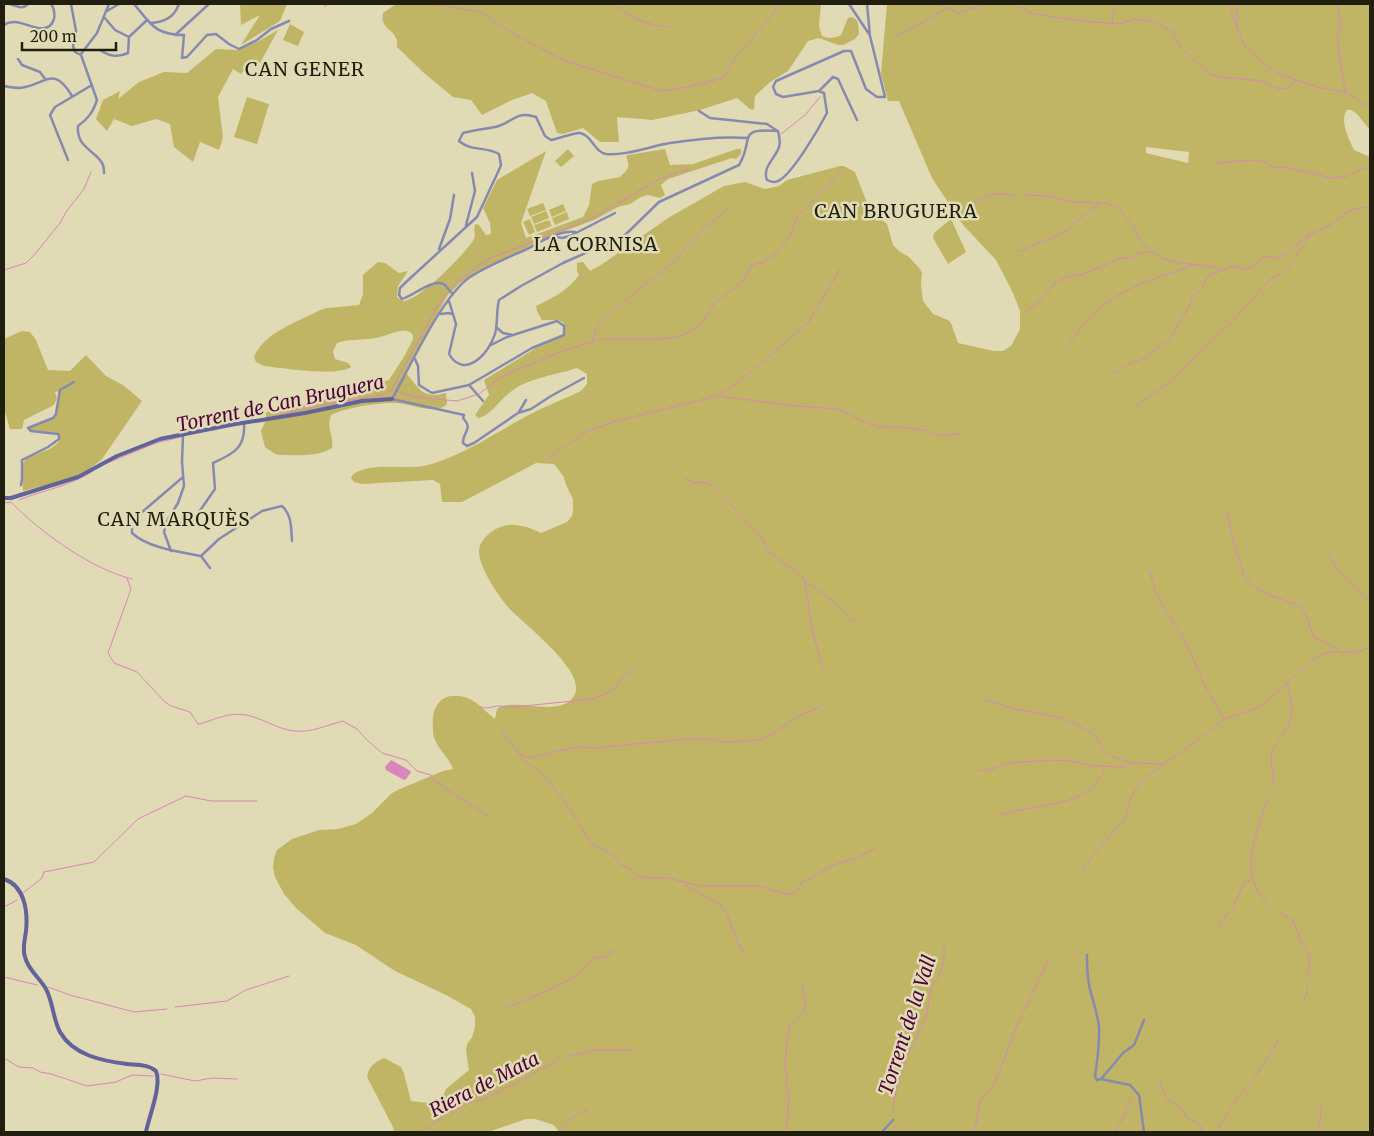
<svg xmlns="http://www.w3.org/2000/svg" width="1374" height="1136" viewBox="0 0 1374 1136" font-family="Merriweather,serif">
  <style>
    .green { fill: #c0b565; fill-rule: evenodd }
    .water { fill: #da85bc }
    .lines { fill: none; stroke-linecap: round; stroke-linejoin: round }
    .stream { stroke: #da85bc; stroke-width: 1 }
    .street { stroke: #878ab0; stroke-width: 2.5 }
    .secondary { stroke: #616399; stroke-width: 4 }
    .labels { text-anchor: middle; dominant-baseline: central; stroke-width: 5; stroke-linejoin: round; paint-order: stroke }
    .neighbourhood-label { font-size: 19px; letter-spacing: 1px; fill: #201e0f; stroke: #e0dbb4 }
    .water-label { font-size: 19px; font-style: italic; fill: #50023d; stroke: #e0dbb4 }
  </style>
  <rect width="100%" height="100%" fill="#e0dbb4"/>
  <path class="green" d="M240,4H287L280,21L241,45L260,15L241,25Z
    M396,4H821L819,26L822,36C828,39 836,38 841,35L848,18L851,17C860,19 858,27 859,34L855,39L843,45H838L819,38L808,41L788,71L770,82L755,96L754,110L750,109L737,98L700,110L652,120L617,117L619,142H600L583,128L563,134L557,133L546,101L532,93L512,100L482,115L471,100L453,97L424,73L397,47C397,44 398,41 396,38C392,28 380,28 383,13Z
    M887,4H1370V130L1357,114L1351,110H1347C1339,120 1349,139 1354,150L1370,157V1132H559L554,1125L535,1119H526L488,1132H394L393,1127L367,1077C369,1066 374,1063 384,1058L401,1067L404,1074L411,1101L428,1103L442,1098L446,1089L469,1070L466,1051L467,1044L472,1037L475,1027V1017L471,1009L446,995L395,971L356,945L325,933L296,908L284,894L275,877L273,868L274,858L277,850L292,839L319,830L338,829L356,824L372,813L392,793L400,789L443,771L453,769C449,758 439,750 435,740C433,736 433,732 433,728C431,708 440,691 464,697C475,699 486,712 495,719L497,709C499,708 501,706 503,706C522,700 564,718 575,694C586,670 522,623 508,607C498,595 478,566 479,550C480,542 485,537 491,532C507,520 524,525 541,533L567,522L572,516L573,512V499L566,485L564,477L554,464L536,463L462,502H442L440,484L433,480L362,484L354,482L351,478L353,474C377,460 407,472 432,464C466,453 494,434 525,417C543,407 562,400 581,391L587,384V374L577,368L574,369C551,376 527,378 508,394C499,401 490,416 478,418L475,415L489,395L484,380L541,345L565,335L564,323L558,320H542L537,311L536,306C552,298 569,290 579,275L577,271V263L583,262L590,271L601,265L668,218L724,186L745,182L765,189L779,186L787,180L840,166H844L855,172L869,208L887,224L893,245L899,251L909,257L920,269L922,273L921,285L923,301L933,314L948,320L951,323L958,343L994,351H1003L1011,346L1020,329V311L1013,293L996,260L963,225L932,178L899,101H888L881,74ZM1146,147L1189,152L1188,163L1146,153Z
    M290,24L304,32L298,46L283,40Z
    M278,30L260,63L252,61L241,74L233,69L218,97L223,137L219,150L200,142L193,162L174,147L170,124L156,119L132,126L114,119L107,131L96,119L103,100L120,91L118,99L139,82L164,72L187,73L216,49L237,50L259,41Z
    M247,97L269,104L257,144L234,137Z
    M568,149L574,156L561,167L555,161Z
    M665,149L670,165L693,164L737,149H741V154L736,159L732,158L668,179L661,185L665,195L660,198L648,195L641,197L630,204L618,207L594,220L549,237L498,261L477,271L460,283L447,296L405,372C419,387 421,400 446,393L447,404C435,416 411,403 395,403C381,402 343,408 331,415C326,429 334,435 332,448C318,457 296,455 280,455L275,454L265,447L261,431L266,420V413L269,410L323,400L389,380L405,355L413,339V335L410,332C399,328 390,335 380,337C365,341 351,338 337,343L333,351L335,359L348,363L351,367C336,377 283,368 264,366L256,362L254,357C264,332 298,322 320,310L327,308L359,305L363,294V275L378,262L385,263L399,273L408,271L398,286L397,297L403,301C419,301 466,253 474,239C476,234 473,229 475,224L479,225L486,235L491,234L490,223L483,208L497,180L546,151L521,223L526,238L583,217L589,205L592,184L598,181L620,177C629,169 630,167 626,156L628,155Z
    M543,203L546,210L530,216L527,209Z
    M563,204L566,211L552,217L549,210Z
    M546,211L549,218L534,224L531,217Z
    M567,212L569,219L555,225L552,218Z
    M530,219L535,232L529,235L523,222Z
    M951,219L966,252L948,264L933,238L934,233Z
    M549,220L552,226L537,232L534,225Z
    M22,331L30,332L36,340L48,370L70,371L86,355L106,376L123,385L142,401L102,459C81,479 50,484 23,491L22,466L26,458L50,449L59,442V434L58,433L29,430L28,428L53,418L56,414L59,391L55,392L57,398L54,405L24,420L22,429H10L4,409V339Z"/>
  <path class="water" d="M391,760L409,770L411,772L406,779L404,780L386,770L385,767Z"/>
  <g class="lines">
    <path class="stream" d="M433,4L481,12L510,32L565,61L662,91L683,88L723,78L736,57L781,4
      M614,4C629,19 648,25 669,27
      M941,4L947,8
      M1013,4L1034,14L1093,22L1119,24L1134,19L1152,21L1172,31L1181,48L1211,75L1222,77L1262,81L1270,86L1280,89L1287,88L1297,80L1318,87L1348,93L1370,108
      M1228,4L1245,47L1275,72L1297,80
      M1237,4V25
      M1337,4L1341,23L1337,38L1345,91
      M325,7L327,4
      M1112,23L1115,4
      M895,37L948,8L959,13L986,4
      M781,134L805,115L820,97
      M1216,163L1253,160L1265,162L1274,168L1284,167L1332,178L1345,177L1361,169L1370,167
      M1024,195L1049,196L1071,202L1106,203L1118,208L1134,226L1140,240L1146,247L1163,259L1181,263L1209,266L1224,270L1233,266L1243,269L1253,267L1265,256L1278,258L1286,254L1308,235L1331,225L1347,212L1353,209L1370,207
      M967,207C988,194 990,191 1016,196
      M1018,252L1067,231L1079,219L1100,203
      M1296,256L1310,235
      M4,270L26,263L35,254L60,223L66,212L84,189L91,172
      M451,287L486,260L593,218L659,179L691,168
      M1026,311L1038,303L1055,283L1066,277L1084,274L1121,258H1131L1139,253L1152,252
      M592,342L601,339H661L677,337L696,329L704,320L715,303L744,280L752,265L763,262L775,254L790,236L798,216L841,171
      M1067,346C1077,334 1085,320 1097,310C1125,286 1160,277 1194,265
      M1115,373L1127,365L1147,357L1171,337L1187,310L1192,298L1203,288L1205,281L1209,275L1222,271
      M392,389L437,307L446,294
      M479,394L504,375L560,352L592,342L597,326L622,303L671,264L703,229L727,210
      M717,396L735,385L808,323L840,269
      M1136,406L1166,385L1233,321L1269,280L1281,274L1292,264
      M280,415L327,404L383,395L391,390L416,397L457,401L476,395
      M547,459L584,433L613,422L717,396L796,406L838,409L869,424L881,427H904L928,431L940,436L961,434
      M107,463L156,443L181,437
      M685,478C697,487 701,479 712,485L761,536L769,552L801,575L805,582L812,629L823,669
      M19,500C43,490 71,486 93,471
      M4,503L11,502C40,532 91,569 132,579
      M1227,512L1235,547L1244,575L1251,584L1265,593L1300,606L1306,615L1314,638L1333,646L1339,650
      M1325,551C1331,556 1332,561 1336,567C1345,580 1358,592 1370,602
      M1150,571L1155,591L1173,623L1183,636L1205,686L1224,719
      M127,578L131,589L108,653L114,663L137,672L164,701L171,706L190,712L198,724H200C215,719 230,712 246,715C262,718 277,729 294,731C311,733 327,725 343,721L357,729L366,739L382,753L406,760L417,771L431,775L433,780L488,816
      M806,582L837,604L850,619L858,621
      M986,700L1015,709L1062,718L1089,731L1098,739L1102,748L1113,757L1132,763
      M480,707L487,708L497,706L514,707L592,699L614,690L621,679L634,668
      M500,729L525,761L542,774L563,799L591,843L613,855L620,864L632,870L638,877L668,878L701,886H759L785,894H791L797,891L802,882L811,878L830,866L859,857L876,848
      M519,753L529,758L576,747L597,748L684,739H709L724,742L760,740L772,734L795,718L821,706
      M979,771L996,768L1008,763L1054,760L1070,761L1094,766L1124,767L1132,763L1164,764L1203,736L1224,719L1258,708L1271,698L1312,660L1322,654L1331,652H1356L1370,648
      M1273,786L1274,775L1271,763L1272,750L1288,727L1291,719L1292,710L1288,684
      M1268,798C1260,822 1245,858 1254,883C1258,892 1264,900 1270,906
      M998,815C1006,813 1015,811 1024,809C1055,803 1093,802 1105,768
      M1082,869L1118,826L1125,820C1131,790 1138,781 1164,764
      M684,882L688,887L720,904L727,914L737,941L745,955
      M23,893L42,878L44,872L94,862L138,819L186,796L211,801H257
      M4,907L17,900
      M1278,912L1293,920L1301,941L1310,957L1308,977
      M1219,926L1226,915L1232,910L1244,883L1253,879
      M4,977L37,985
      M48,987L70,995L134,1012L167,1009
      M1304,1000L1307,993V986
      M175,1007L227,1001L246,990L289,976
      M504,1011L508,1007L547,991L573,978L594,958L605,957L616,949
      M566,1057L594,1050H635
      M4,1058L19,1067L33,1068L40,1072L51,1074L87,1086L116,1082L132,1075L153,1076
      M161,1074L195,1081L212,1078L237,1079
      M1160,1081L1166,1098L1182,1108L1186,1117L1200,1125L1202,1132
      M892,1113L897,1086L907,1056L926,1018L931,987L940,974L944,960V946
      M421,1132L448,1113L471,1102L486,1098L526,1078L559,1059
      M559,1132C566,1121 576,1115 588,1109
      M783,1132L787,1125L789,1097L786,1086L787,1077L785,1065L787,1038L790,1025L803,1012L806,1005L802,985
      M896,1132V1125
      M972,1132L976,1125L980,1101L994,1085L1018,1023L1049,959
      M1114,1132L1119,1125L1132,1098
      M1216,1132L1237,1098L1254,1079L1280,1038
      M1318,1132L1322,1105"/>
    <path class="street" d="M10,4C16,6 23,10 28,4
      M71,4L76,31L73,46L75,52L81,55L97,100C93,112 88,119 78,126C76,149 98,151 103,165C104,168 104,171 104,173
      M134,4C151,24 155,35 184,35L182,58L187,57L207,35L216,34L229,44L239,49L257,40L271,29L289,21
      M849,4L869,34
      M107,11L119,4
      M104,17L115,30L129,37
      M150,23C164,22 174,18 179,4
      M4,25C7,23 11,22 15,22C26,22 48,38 54,19C55,13 54,8 51,4
      M175,35L209,4
      M100,50C109,56 117,58 128,53L129,37L147,20
      M81,54L97,33L109,4
      M18,59L22,65L40,72L45,79
      M4,86C9,87 15,88 20,88C46,85 53,64 72,96
      M819,91L833,77L838,79L857,120
      M699,111L710,118L767,124L776,130
      M68,160L50,115L55,107L92,85
      M466,225L475,191L472,173
      M575,232C560,230 542,241 529,248C510,257 488,265 470,277C442,296 410,367 392,399L464,415L463,418C474,430 462,432 463,443L467,446L474,443L518,413L531,409L551,396L584,378
      M556,237L562,238L570,236L615,213
      M439,249L450,219L454,195
      M453,294C450,292 448,288 445,285C434,277 413,296 402,299L399,295L400,288L405,283L477,217L498,172L501,165L499,154C485,146 472,152 459,141L463,133C474,130 484,129 495,127C513,123 515,110 536,117L545,136L551,140C558,139 575,132 580,133C592,135 594,152 606,154C625,156 652,146 670,143C695,139 722,136 747,138
      M449,301L456,324L449,354C464,380 489,354 495,334C498,324 496,311 499,300L521,286L563,263L624,236L659,202L739,165C755,139 735,128 778,131C779,136 781,142 779,147C775,159 762,167 767,180C771,182 774,183 778,181C792,175 819,128 827,113L824,93L819,91L783,97L776,94L773,87L776,81L844,51H851L866,89L877,97H885L870,36L867,4
      M441,314L449,313L452,314
      M496,327L503,333L513,335
      M415,359L418,366L419,385L432,393L469,385L532,348L564,335V326L557,321L507,337L491,345
      M469,385L483,401
      M519,412L526,400
      M183,477L141,513L132,524V533C148,548 180,552 201,556L210,568
      M21,485L22,479V460L48,447L59,439V436L58,434L31,431L28,428L53,418L56,414L60,390L74,382
      M167,523L192,522L215,489L213,463C233,454 246,448 244,423
      M171,551L164,532L167,521L178,503L184,486L182,462L183,435
      M201,556L219,539L262,511L282,506C292,515 291,528 292,541
      M1087,955C1087,968 1087,981 1091,993C1094,1005 1098,1015 1099,1027C1100,1044 1097,1061 1095,1077L1097,1080L1101,1079L1123,1053L1134,1045L1144,1020
      M1101,1079L1130,1085L1139,1095L1144,1132
      M882,1132L893,1120"/>
    <path class="secondary" d="M4,498H11L78,477L117,456L160,439L230,425L305,413L362,401L392,399
      M4,879C25,886 28,912 26,931C25,939 22,949 25,957C28,970 40,978 46,989C53,1002 53,1019 60,1032C73,1055 102,1061 127,1064C136,1065 148,1064 156,1071C162,1086 149,1116 146,1132"/>
  </g>
  <g class="labels">
    <g class="neighbourhood-label">
      <text x="305" y="69">CAN GENER</text>
      <text x="896" y="211">CAN BRUGUERA</text>
      <text x="596" y="244">LA CORNISA</text>
      <text x="174" y="519">CAN MARQUÈS</text>
    </g>
    <g class="water-label">
      <text transform="translate(280 403) rotate(-12)">Torrent de Can Bruguera</text>
      <text transform="translate(907 1025) rotate(-72)">Torrent de la Vall</text>
      <text transform="translate(484 1084) rotate(-27)">Riera de Mata</text>
    </g>
  </g>
  <rect width="1374" height="1136" fill="none" stroke="#201e0f" stroke-width="10"/>
  <path d="M22 42v8h94v-8" fill="none" stroke="#201e0f" stroke-width="2.5"/>
  <text x="30" y="42" font-size="15" fill="#201e0f" stroke="#e0dbb4" stroke-width="4" paint-order="stroke">200 m</text>
</svg>
